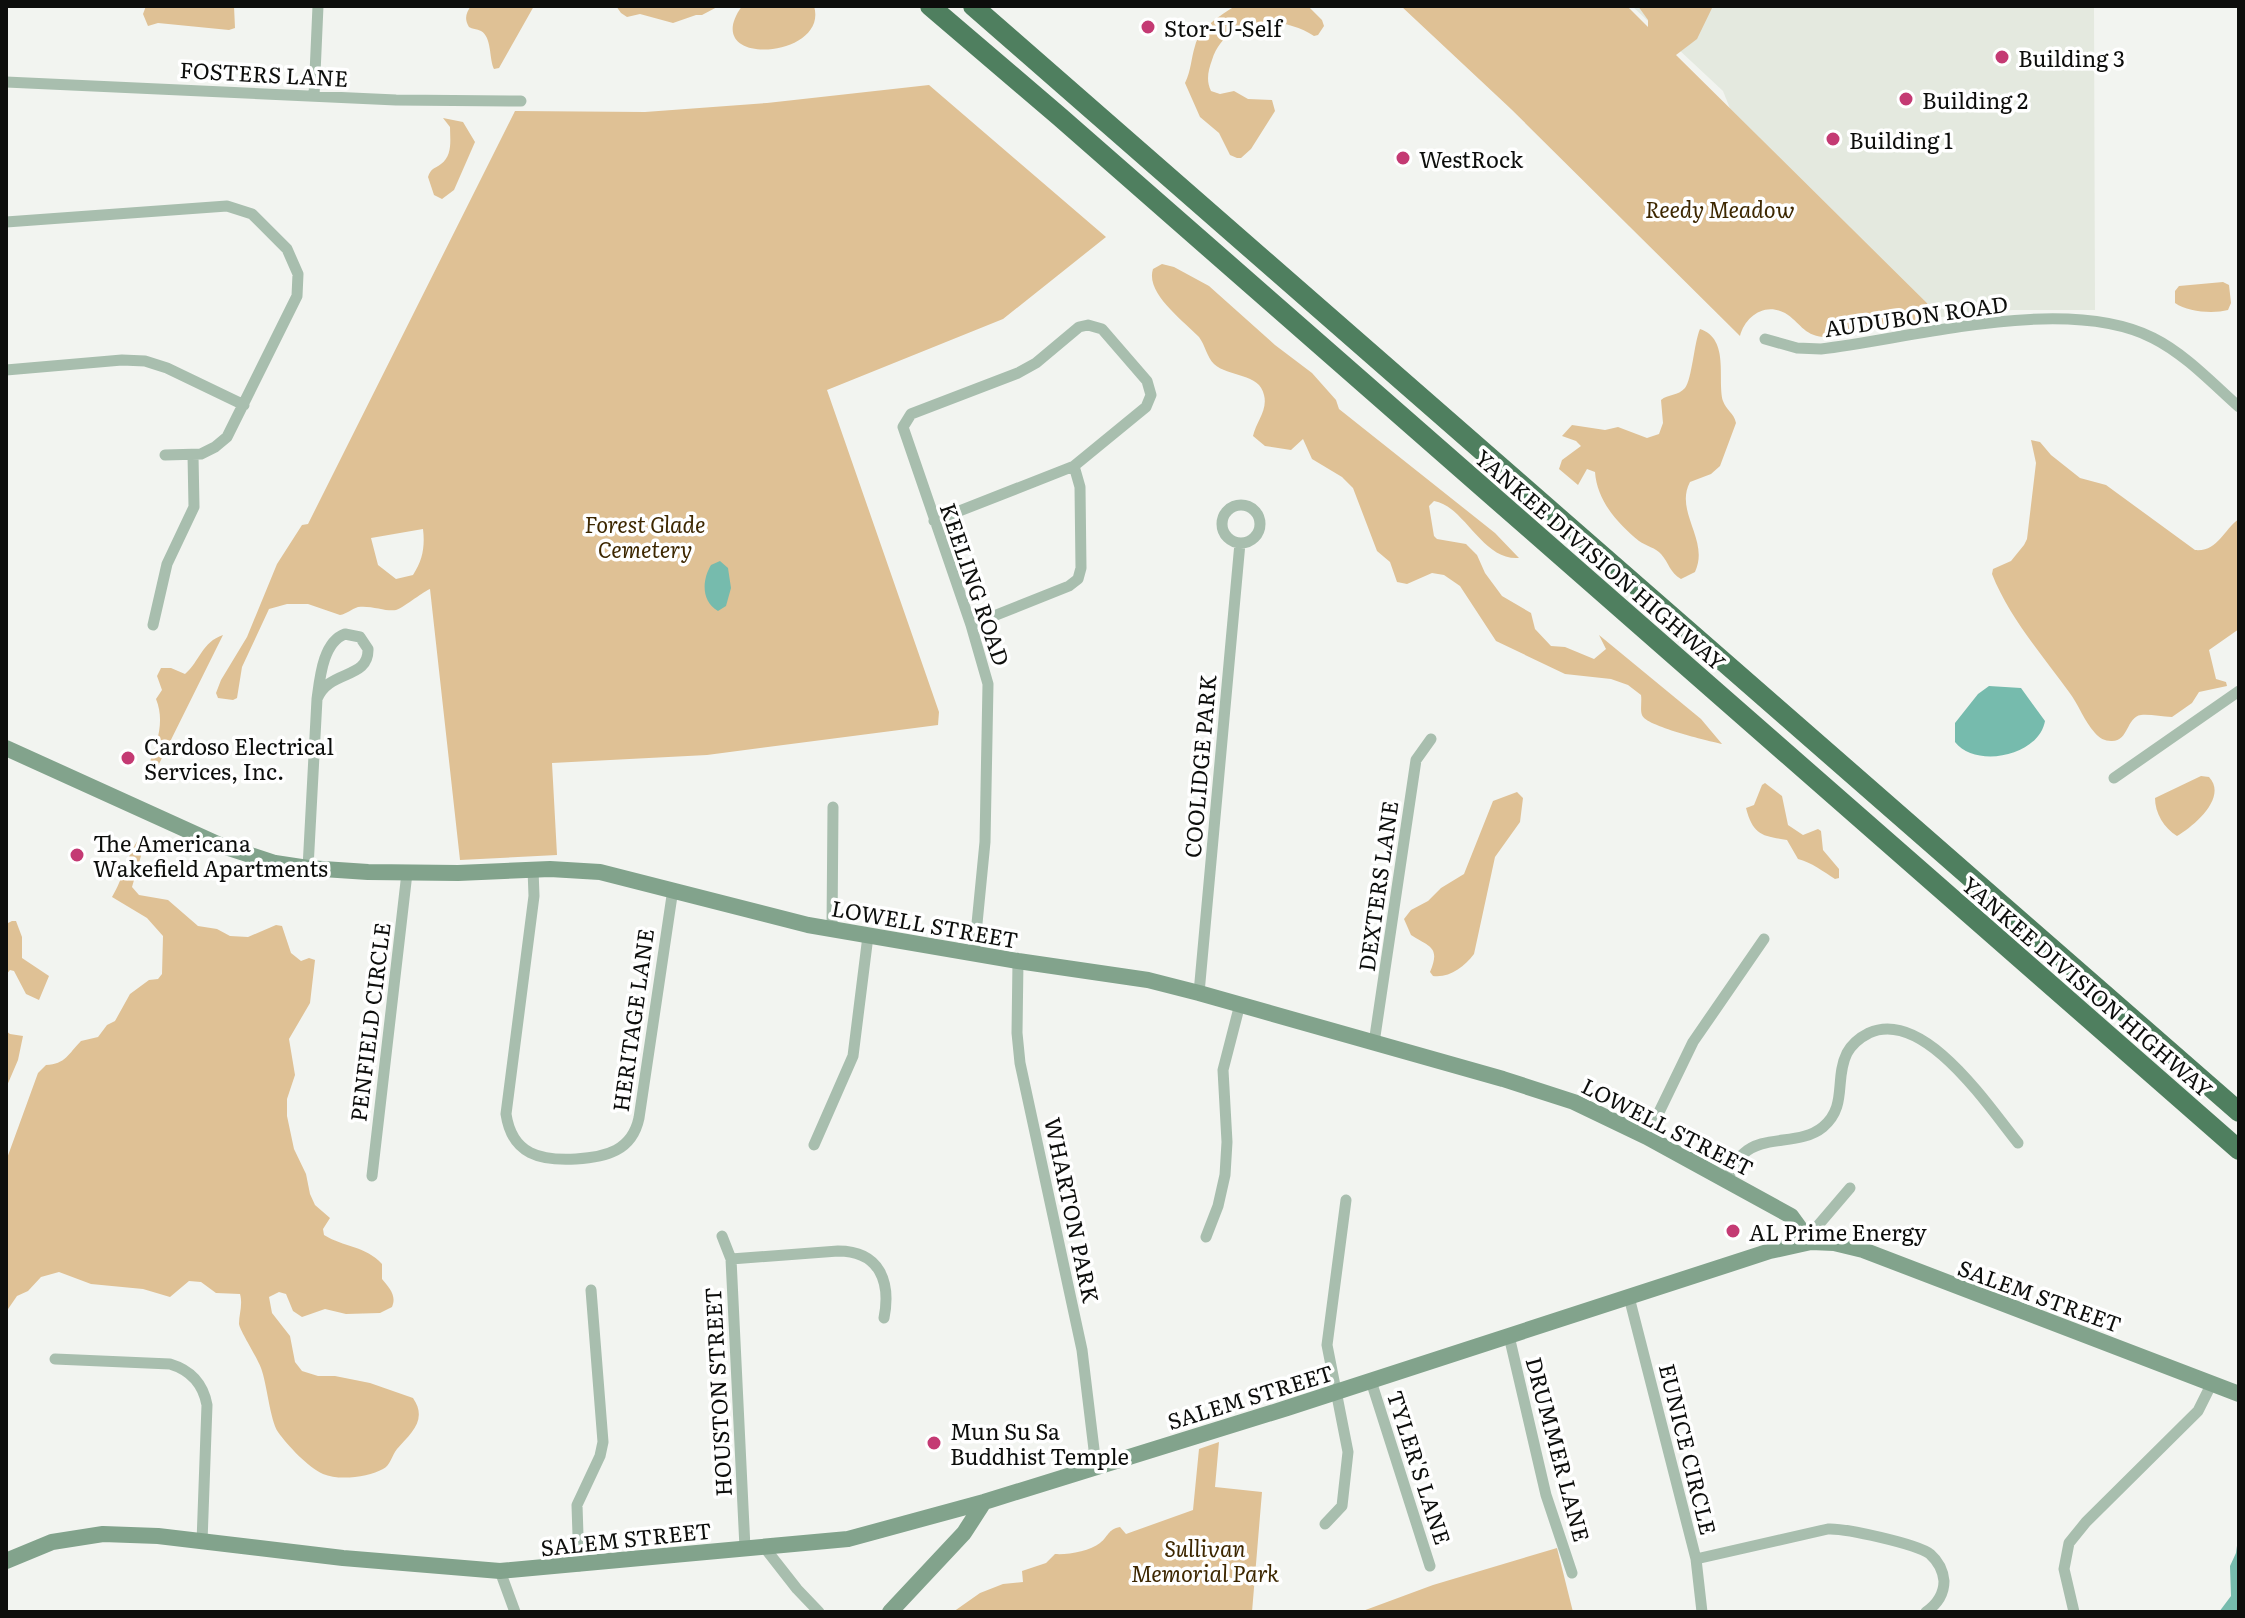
<svg xmlns="http://www.w3.org/2000/svg" width="2245" height="1618" viewBox="0 0 2245 1618" font-family="Literata,serif">
  <style>
    .built { fill: #e4e9df }
    .green { fill: #dfc195; fill-rule: evenodd }
    .water { fill: #76bbad }
    .lines { fill: none; stroke-linecap: round; stroke-linejoin: round }
    .street { stroke: #a8beae; stroke-width: 11 }
    .secondary { stroke: #82a38c; stroke-width: 16 }
    .highway { stroke: #4f7f5f; stroke-width: 20 }
    .poi-dot { fill: #c43a73; stroke: #fff; stroke-width: 3 }
    .labels { text-anchor: middle; dominant-baseline: central; stroke-width: 7; stroke-linejoin: round; paint-order: stroke }
    .poi-label { font-size: 22px; fill: #0d0e0c; stroke: #fff; text-anchor: start }
    .street-label { font-size: 22px; fill: #0d0e0c; stroke: #fff }
    .park-label { font-size: 22px; font-style: italic; fill: #3d2700; stroke: #fff }
  </style>
  <rect width="100%" height="100%" fill="#f2f4f0"/>
  <path class="built" d="M1632,6H2094L2095,310H2012L1941,317L1877,298L1737,126L1723,91Z"/>
  <path class="green" d="M146,6H234L235,28L229,30L158,23L148,26L143,14Z
    M471,6H534L499,68L494,69C489,59 492,37 481,31C477,29 472,29 469,27C464,19 466,13 471,6Z
    M616,6H719L702,15H696L673,23L640,14L627,17L621,13Z
    M742,6H814C830,59 697,69 742,6Z
    M1235,6H1308L1322,20L1324,26L1318,35L1314,36C1280,14 1226,16 1212,60C1208,71 1206,81 1211,91L1220,94L1234,91L1248,99L1272,100L1275,111L1251,149L1241,158H1237L1230,155L1219,133L1200,117L1185,83C1191,71 1191,59 1195,46C1200,27 1220,16 1235,6Z
    M1401,6H1627L1648,27V20L1638,6H1713L1697,39L1676,55L1941,317L1823,337C1803,335 1800,322 1785,313C1764,302 1745,317 1740,336L1511,109Z
    M929,85L1106,237L1003,319L827,390L939,712L938,725L707,755L552,763L557,855L460,860L430,589C421,593 403,608 396,610C387,612 371,605 358,607C351,609 347,614 340,615L308,604H287L269,609L242,667L237,698L233,700L218,698L216,693L221,680L247,637L277,564L302,525L308,524L515,111L645,112L767,103ZM423,529C425,546 423,560 413,575L396,579L378,565L371,538Z
    M443,118L463,122L475,142L454,190L442,199L434,195L428,177C431,168 434,169 441,164C453,155 450,139 450,127Z
    M1162,264L1174,267L1209,286L1275,345L1312,373L1336,400L1339,409L1495,533L1519,558C1482,561 1465,506 1434,501L1429,506L1434,536L1437,539L1466,544L1477,555L1485,573L1502,596L1531,613L1535,629L1551,646L1565,647L1594,659L1606,649L1599,635L1701,719L1722,744C1709,741 1645,726 1642,715C1640,710 1642,701 1641,695L1628,685L1611,679L1565,674L1496,641L1460,586L1444,575L1432,573L1407,584L1397,582L1390,562L1377,551L1353,488L1342,477L1312,459L1303,439L1291,450L1265,446L1253,436C1256,422 1268,410 1264,395C1260,373 1228,377 1214,364C1207,357 1205,345 1199,337C1184,321 1145,293 1153,269Z
    M2223,282L2229,285L2231,303L2228,310C2213,314 2188,312 2175,303V291L2179,286Z
    M1700,329C1730,339 1717,379 1723,401C1726,410 1734,413 1736,423L1720,466L1711,474L1690,482C1674,512 1710,540 1695,572L1681,579C1670,573 1669,563 1661,554C1656,548 1646,546 1639,541C1618,524 1597,501 1595,472L1587,469L1578,485L1559,469L1562,460L1581,446L1576,441L1562,436L1572,425L1605,430L1618,427L1647,438L1659,434L1663,423L1661,400C1668,394 1678,396 1685,388C1692,379 1694,343 1700,329Z
    M2031,440L2040,442L2051,455L2080,478L2106,485L2195,550C2218,552 2223,530 2239,519V629L2209,650L2216,679L2226,682L2227,686L2199,692L2192,703L2172,717C2162,717 2150,714 2141,715C2126,717 2129,742 2111,741C2105,741 2099,738 2095,733C2084,721 2079,705 2069,692C2042,655 2009,617 1992,574L1993,569L2011,561L2024,545L2027,539L2036,463Z
    M223,635L155,772L152,776L144,778C153,752 167,726 156,699L162,690L157,676L161,668H171L185,674C200,661 202,642 223,635Z
    M2201,776L2209,777C2228,797 2194,826 2177,836C2164,828 2155,813 2155,798Z
    M1765,783L1782,796L1788,825L1803,835L1818,829L1821,831L1823,850L1839,869V878L1835,879C1824,872 1811,862 1798,859L1787,840C1762,836 1753,835 1746,808L1754,805L1762,785Z
    M1517,792L1523,798L1520,822L1495,857L1474,954C1464,967 1450,978 1433,976L1430,972C1441,946 1429,947 1411,935L1404,919L1411,910L1428,901L1441,888L1464,874L1493,801Z
    M142,835L143,849L132,887L139,895L168,900L198,926L217,929L230,936L248,937L276,925L282,926L291,953L301,961L309,958L315,960L310,1003L289,1039L295,1075L287,1099V1116L294,1149L306,1174L310,1194L315,1205L330,1218L323,1229L324,1235C343,1247 366,1246 382,1264V1279C389,1288 397,1295 392,1307L380,1313L346,1314L325,1309L302,1317L293,1311L286,1294L279,1292L269,1297L272,1313L290,1336L295,1362L302,1371L318,1376H335L370,1383L413,1398C428,1420 411,1433 397,1449C392,1455 390,1466 383,1469C369,1477 339,1481 323,1474C308,1467 288,1446 278,1432C270,1420 267,1384 261,1368C257,1357 240,1331 239,1324C239,1314 243,1305 240,1294L216,1293L201,1282L189,1281L170,1297L143,1289L91,1284L59,1272L41,1277L28,1291L17,1296L6,1312V1161L38,1073L46,1065C66,1064 68,1054 81,1041L98,1037L107,1025L115,1021L130,994L149,980L158,979L162,974L163,936L147,918L112,897C124,878 127,852 142,835Z
    M12,921H16L22,937V958L49,976L39,1000L26,994L14,971L10,970L6,975V924Z
    M6,1031L10,1034L23,1036L18,1060L6,1088Z
    M1219,1442L1215,1487L1262,1492L1252,1612H953L980,1593L1003,1584L1023,1582L1022,1571L1046,1563L1055,1554C1068,1555 1090,1551 1100,1543C1108,1537 1108,1529 1120,1527L1126,1534L1193,1510L1199,1449Z
    M1557,1548L1573,1612H1360L1433,1585Z"/>
  <path class="water" d="M720,561L728,568L731,588L726,606L718,611C701,601 702,580 711,565Z
    M1989,686L2021,688L2045,721C2039,756 1976,769 1955,742V723L1978,694Z
    M2239,1531V1612H2219L2231,1596L2230,1566L2236,1553Z"/>
  <g class="lines">
    <path class="street" d="M6,82L396,100L521,101
      M314,96L318,6
      M6,222L227,206L252,214L287,249L298,274L297,296L227,437L215,447L201,454L165,455
      M1765,339L1797,348L1821,349C1914,338 2066,294 2153,338C2185,354 2212,383 2239,407
      M6,370L122,360L145,361L167,368L244,405
      M1222 524a19 19 0 1 1 38 0a19 19 0 1 1-38 0Z
      M934,521L1074,466L1146,407L1151,395L1147,381L1102,329L1088,325L1079,327L1036,363L1018,373L911,414L903,427L971,625L988,684L985,842L974,954
      M153,625L167,564L194,507L193,455
      M971,625L1069,586L1078,579L1081,568L1080,487L1074,466
      M2114,778L2239,691
      M308,868L317,699C329,669 369,680 368,649L360,637L345,634C323,642 320,677 317,699
      M533,869L534,896L506,1114C512,1155 541,1161 576,1159C606,1157 632,1151 639,1118L673,889
      M832,929L833,807
      M1018,961L1017,1033L1020,1063L1082,1350L1096,1466
      M1199,993L1240,543
      M1374,1043L1416,760L1431,739
      M1647,1137L1693,1042L1764,939
      M814,1145L853,1056L868,936
      M372,1176L407,873
      M1727,1180C1731,1171 1736,1161 1743,1154C1764,1134 1800,1146 1823,1127C1848,1106 1834,1079 1847,1053C1852,1044 1859,1038 1869,1033C1924,1008 1988,1106 2018,1143
      M722,1236L731,1259L745,1548
      M1206,1237L1218,1206L1225,1175L1227,1142L1223,1070L1240,1004
      M1803,1243L1850,1188
      M731,1259L838,1251C880,1251 891,1282 884,1318
      M1629,1297L1696,1559L1702,1612
      M1509,1336L1546,1495L1572,1573
      M55,1359L170,1364C190,1370 203,1383 207,1405L202,1542
      M1371,1381L1430,1566
      M1325,1524L1342,1506L1348,1452L1327,1345L1346,1200
      M764,1547L797,1589L819,1612
      M1696,1559L1828,1529C1845,1528 1917,1544 1930,1554C1938,1561 1943,1571 1944,1581C1944,1595 1936,1605 1926,1612
      M579,1566L577,1505L600,1456L603,1442L591,1290
      M500,1571L515,1612
      M2074,1612L2064,1569L2069,1543L2086,1522L2198,1411L2212,1383"/>
    <path class="secondary" d="M6,748L222,846L275,863L308,868L368,872L458,873L550,869L600,872L808,925L1018,961L1148,980L1199,993L1503,1079L1574,1102L1647,1137L1791,1216L1799,1227L1803,1243
      M6,1561L52,1542L103,1534L158,1536L343,1558L500,1571L848,1539L984,1502L1287,1408L1770,1251L1811,1242L1834,1243L1863,1250L2239,1394
      M890,1612L964,1533L984,1502"/>
    <path class="highway" d="M930,6L1060,117L2239,1150
      M973,6L2239,1112"/>
  </g>
  <g class="poi-dot">
    <circle cx="1148" cy="27" r="8"/>
    <circle cx="2002" cy="57" r="8"/>
    <circle cx="1906" cy="99" r="8"/>
    <circle cx="1833" cy="139" r="8"/>
    <circle cx="1403" cy="158" r="8"/>
    <circle cx="128" cy="758" r="8"/>
    <circle cx="77" cy="855" r="8"/>
    <circle cx="1733" cy="1231" r="8"/>
    <circle cx="934" cy="1443" r="8"/>
  </g>
  <g class="labels">
    <g class="poi-label">
      <text x="1164" y="27">Stor-U-Self</text>
      <text x="2018" y="57">Building 3</text>
      <text x="1922" y="99">Building 2</text>
      <text x="1849" y="139">Building 1</text>
      <text x="1419" y="158">WestRock</text>
      <text x="144" y="745">Cardoso Electrical<tspan x="144" dy="25">Services, Inc.</tspan></text>
      <text x="93" y="842">The Americana<tspan x="93" dy="25">Wakefield Apartments</tspan></text>
      <text x="1749" y="1231">AL Prime Energy</text>
      <text x="950" y="1430">Mun Su Sa<tspan x="950" dy="25">Buddhist Temple</tspan></text>
    </g>
    <g class="street-label">
      <text transform="translate(264 73) rotate(3)">FOSTERS LANE</text>
      <text transform="translate(1916 315) rotate(-8)">AUDUBON ROAD</text>
      <text transform="translate(1601 559) rotate(41)">YANKEE DIVISION HIGHWAY</text>
      <text transform="translate(976 584) rotate(71)">KEELING ROAD</text>
      <text transform="translate(1199 766) rotate(-85)">COOLIDGE PARK</text>
      <text transform="translate(1377 886) rotate(-82)">DEXTERS LANE</text>
      <text transform="translate(925 923) rotate(10)">LOWELL STREET</text>
      <text transform="translate(2088 986) rotate(41)">YANKEE DIVISION HIGHWAY</text>
      <text transform="translate(632 1020) rotate(-82)">HERITAGE LANE</text>
      <text transform="translate(369 1022) rotate(-83)">PENFIELD CIRCLE</text>
      <text transform="translate(1668 1126) rotate(27)">LOWELL STREET</text>
      <text transform="translate(1073 1210) rotate(78)">WHARTON PARK</text>
      <text transform="translate(2040 1295) rotate(20)">SALEM STREET</text>
      <text transform="translate(717 1392) rotate(-93)">HOUSTON STREET</text>
      <text transform="translate(1250 1396) rotate(-17)">SALEM STREET</text>
      <text transform="translate(1559 1449) rotate(75)">DRUMMER LANE</text>
      <text transform="translate(1689 1449) rotate(76)">EUNICE CIRCLE</text>
      <text transform="translate(1420 1467) rotate(72)">TYLER'S LANE</text>
      <text transform="translate(626 1538) rotate(-6)">SALEM STREET</text>
    </g>
    <g class="park-label">
      <text x="1720" y="208">Reedy Meadow</text>
      <text x="645" y="523">Forest Glade<tspan x="645" dy="25">Cemetery</tspan></text>
      <text x="1205" y="1547">Sullivan<tspan x="1205" dy="25">Memorial Park</tspan></text>
    </g>
  </g>
  <rect width="2245" height="1618" fill="none" stroke="#0d0e0c" stroke-width="16"/>
</svg>
